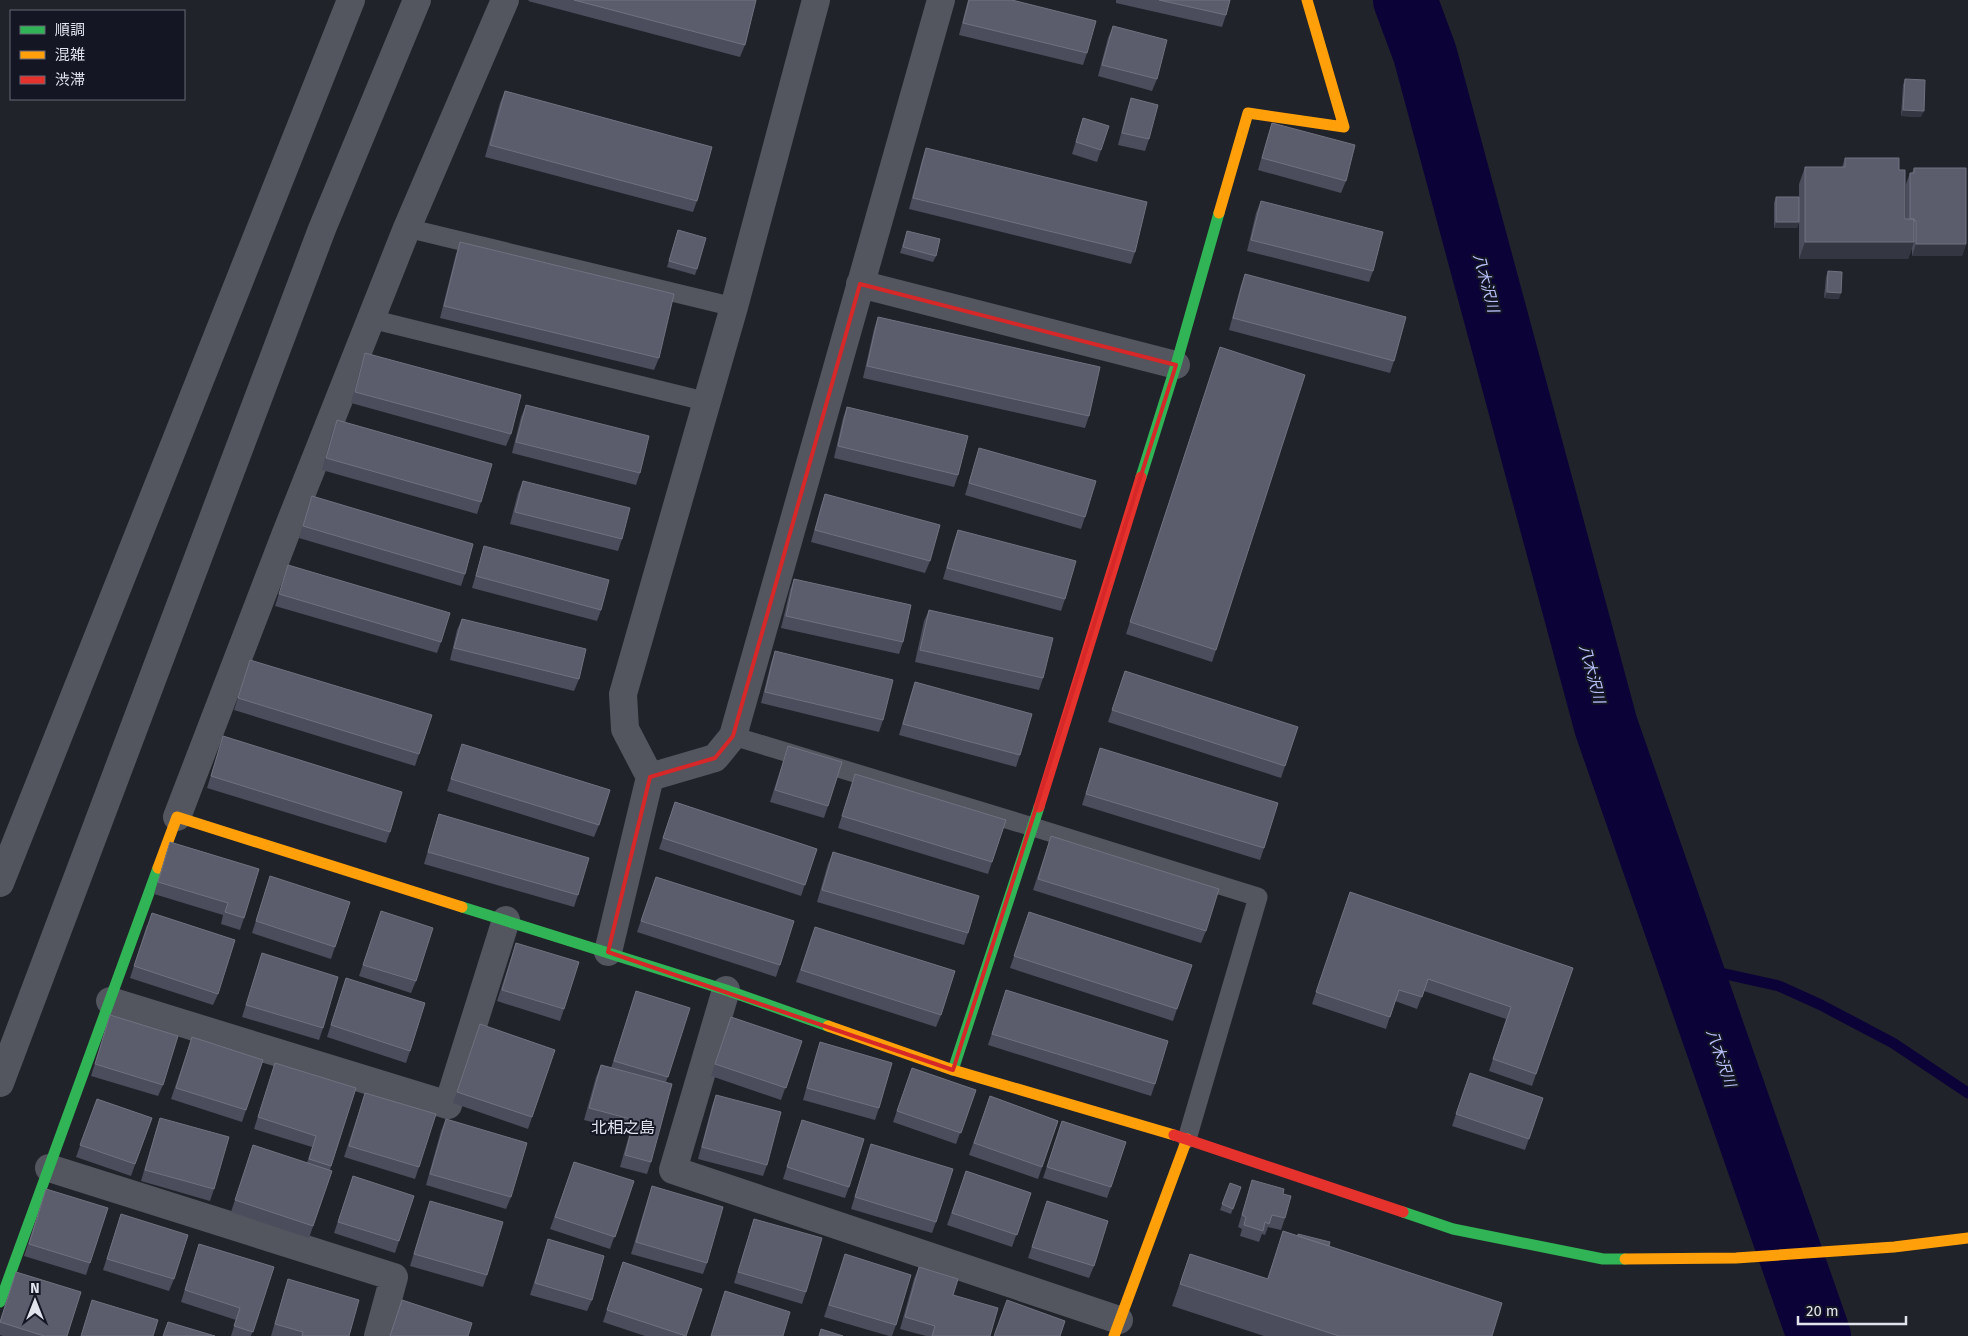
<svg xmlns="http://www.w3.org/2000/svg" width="1968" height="1336" viewBox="0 0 1968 1336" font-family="'Fira Sans','Noto Sans JP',sans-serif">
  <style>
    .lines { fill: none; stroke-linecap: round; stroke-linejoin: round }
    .stream { stroke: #0b0338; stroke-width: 11 }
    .river { stroke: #0b0338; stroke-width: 64 }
    .lane { stroke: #53555f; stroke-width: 19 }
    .street { stroke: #53555f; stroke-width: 28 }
    .fast { stroke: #30b455; stroke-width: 11 }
    .slow { stroke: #ff9f0a; stroke-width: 11 }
    .jam { stroke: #e5322d; stroke-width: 11 }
    .wall { fill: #4b4d5d }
    .shaded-wall { fill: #343642 }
    .building { fill: #5b5d6c; stroke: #707280 }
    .marked { fill: none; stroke: #d62828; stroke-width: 4; stroke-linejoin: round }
    .labels { text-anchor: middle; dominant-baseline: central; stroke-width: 4; stroke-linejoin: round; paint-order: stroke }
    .water-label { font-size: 15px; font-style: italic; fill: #b9c2fc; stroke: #141624 }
    .quarter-label { font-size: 16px; fill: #e1e3ed; stroke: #141624 }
  </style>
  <rect width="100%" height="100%" fill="#21232a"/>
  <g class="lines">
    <path class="stream" d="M1689,966L1779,986L1821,1005L1893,1043L1968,1093"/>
    <path class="river" d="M1405,0L1425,54L1606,726L1819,1336"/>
    <path class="lane" d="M407,228L734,307
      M371,319L708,402
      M733,736L1033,827L1258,897L1187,1139"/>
    <path class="street" d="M860,284L1176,365
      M650,777L715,758L733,736L941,0
      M177,817L286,533L407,228L505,0
      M0,883L351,0
      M608,952L650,777L625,729L623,694L734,307L816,0
      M726,990L673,1170L1119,1320
      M110,1001L448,1105L506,920
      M0,1083L322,229L417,0
      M49,1168L394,1277L378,1336"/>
    <path class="fast" d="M1141,477L1176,365L1219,213
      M462,907L726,990L828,1026
      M953,1070L1039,807
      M1403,1212L1453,1229L1603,1259H1625
      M0,1302L158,868"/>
    <path class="slow" d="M1219,213L1248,113L1344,127L1307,0
      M158,868L177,817L462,907
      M828,1026L953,1070L1174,1135
      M1625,1259L1736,1258L1894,1247L1968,1238
      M1114,1336L1187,1139"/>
    <path class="jam" d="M1039,807L1141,477
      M1174,1135L1403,1212"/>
  </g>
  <path class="wall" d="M529,0H756L745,45L740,57L528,1Z
    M968,0H1012L1087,53L1083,65L959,35Z
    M1116,0H1230L1226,15L1222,27L1116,3Z
    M1113,26L1157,79L1152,91L1098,76L1108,38Z
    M1905,79L1921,117L1901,116L1903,85Z
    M505,91L697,201L693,212L485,157L500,103Z
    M1131,98L1149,139L1145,151L1118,145L1127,110Z
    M1083,118L1101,150L1097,162L1072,154Z
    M1272,123L1346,181L1341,193L1258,170L1268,135Z
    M926,148L1135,252L1131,264L909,209L922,160Z
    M1845,158L1899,170L1905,219H1906V184L1910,173H1912L1914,168L1966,244L1962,256H1912V248L1908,259H1799V210V222L1797,228H1774V203L1776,197H1799V184L1805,167H1842Z
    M1261,201L1373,271L1369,282L1247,251L1256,213Z
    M678,230L697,269L695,275L667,267Z
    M907,231L936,256L933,262L900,253Z
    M460,242L659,358L654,370L440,318L456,254Z
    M1828,271L1839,299L1824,298L1826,277Z
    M1245,274L1394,361L1390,373L1229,330L1241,285Z
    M878,317L1089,416L1085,428L863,378L874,329Z
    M1220,347L1216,650L1212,662L1126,634Z
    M365,353L511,434L506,446L351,403L361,365Z
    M526,405L640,473L636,485L512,453L521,417Z
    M847,407L958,475L954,487L834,458L843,418Z
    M337,420L481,502L477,514L322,470L332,432Z
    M979,448L1085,517L1081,529L965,495Z
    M523,481L622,539L618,551L510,524L518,493Z
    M825,494L930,561L925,573L811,542L821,506Z
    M312,496L465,574L461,586L299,538Z
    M958,530L1065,599L1061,611L943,579L954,541Z
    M484,546L601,610L597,621L472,588Z
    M288,565L441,642L437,653L275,606Z
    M794,579L903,642L899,654L781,628L790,590Z
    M929,610L1043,678L1039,690L915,662L924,621Z
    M462,619L579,679L574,691L450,660L457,630Z
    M775,651L883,720L879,732L761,703L771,663Z
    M250,660L419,754L415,766L234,710Z
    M1125,671L1285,766L1281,778L1108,722Z
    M915,682L1020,755L1016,767L899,735L911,694Z
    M223,736L390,832L386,843L207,788Z
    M462,744L599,825L594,837L447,791Z
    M788,746L828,806L824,818L770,802Z
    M1100,748L1264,848L1260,860L1082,805Z
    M855,774L992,862L988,874L838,828Z
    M675,802L817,849L801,896L659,849Z
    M439,814L578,895L574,907L424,864Z
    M1051,836L1206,931L1201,943L1033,890Z
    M170,842L244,918L240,930L221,924L223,915L154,894L166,854Z
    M833,852L968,933L964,945L817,902L828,864Z
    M270,876L335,947L331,959L252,933Z
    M656,877L780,965L776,977L637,932Z
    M1350,892L1573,968L1532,1086L1489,1071L1506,1019L1424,991L1417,1009L1395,1001L1386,1029L1312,1004Z
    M381,911L416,981L411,993L359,976Z
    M1029,912L1177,1009L1173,1021L1010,968Z
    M147,925L218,994L213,1005L130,978Z
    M811,938L941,1015L936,1027L796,982Z
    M516,943L564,1009L560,1021L497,1001Z
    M262,953L323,1028L319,1040L242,1017Z
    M346,978L410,1051L406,1063L327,1037Z
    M1006,990L1155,1084L1151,1096L988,1045Z
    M636,991L690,1008L666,1082L651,1162L647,1174L620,1167L630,1132L584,1120L596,1077L601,1065L611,1068Z
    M110,1015L163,1085L158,1096L91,1076Z
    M731,1017L802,1041L781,1100L711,1076Z
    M480,1024L555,1050L528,1129L453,1103Z
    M192,1037L246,1110L242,1122L171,1099Z
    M820,1042L879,1108L875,1120L803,1100L816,1054Z
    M275,1063L356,1088L330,1170L332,1171L309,1238L231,1212L253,1145L307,1163L312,1147L254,1129Z
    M912,1068L976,1090L956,1144L893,1122Z
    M1466,1084L1543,1098L1525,1150L1452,1126Z
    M365,1093L419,1167L415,1179L344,1157Z
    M716,1095L767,1165L763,1176L698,1159L712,1106Z
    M990,1096L1058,1121L1038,1179L969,1155Z
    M97,1099L152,1118L131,1176L76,1157Z
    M160,1118L214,1189L210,1201L141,1181L156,1130Z
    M446,1119L511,1197L506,1209L426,1185L441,1131Z
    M802,1120L849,1187L845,1198L783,1179Z
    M1062,1121L1111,1187L1107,1198L1043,1178Z
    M871,1144L936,1222L932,1233L851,1209Z
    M574,1162L634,1181L610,1249L550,1229Z
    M966,1171L1031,1193L1012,1247L947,1225Z
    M353,1176L399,1241L395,1253L334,1233Z
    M1252,1180L1283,1194L1285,1218L1281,1230L1268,1227L1265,1235L1262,1234L1259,1242L1240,1236L1242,1229L1238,1227Z
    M1230,1183L1241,1187L1231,1214L1220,1210Z
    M652,1186L707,1263L703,1274L631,1254L648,1198Z
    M46,1189L90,1263L86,1275L24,1256Z
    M430,1201L487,1275L483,1287L410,1266L426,1213Z
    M1047,1201L1094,1266L1089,1278L1028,1258Z
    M121,1214L174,1279L169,1291L103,1270Z
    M754,1219L806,1292L802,1304L734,1283Z
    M1283,1231L1329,1246L1492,1336H1264L1172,1306L1190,1254L1267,1279Z
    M548,1239L592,1300L587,1311L530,1295Z
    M199,1244L274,1267L251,1336H231L236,1320L181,1302Z
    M845,1254L896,1325L892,1336H889L824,1317Z
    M623,1262L686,1336H645L603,1322Z
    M919,1267L953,1295L990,1336H926L900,1329L914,1279Z
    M16,1272L67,1336H3L0,1335V1321Z
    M288,1279L349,1336H271L284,1291Z"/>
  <path class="shaded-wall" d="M1903,110L1924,111L1921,117L1901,116Z
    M1776,222H1799L1797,228H1774Z
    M1805,242H1914L1908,259H1799Z
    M1916,244H1966L1962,256H1912Z
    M1827,292L1841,293L1839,299L1824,298Z"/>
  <path class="building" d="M574,0H756L745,45Z
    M969,0H1012L1096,21L1087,53L963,23Z
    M1159,0H1230L1226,15Z
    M1113,26L1167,40L1157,79L1102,65Z
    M1905,79L1925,80L1924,111L1903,110Z
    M505,91L712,147L697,201L490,145Z
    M1131,98L1158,105L1149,139L1122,133Z
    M1083,118L1109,126L1101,150L1076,142Z
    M1272,123L1355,145L1346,181L1262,158Z
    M926,148L1147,202L1135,252L913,198Z
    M1845,158H1899V170H1905V219H1914V242H1805V167H1845Z
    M1914,168H1966V244H1916V221H1914V219H1910V173H1914Z
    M1776,197H1799V222H1776Z
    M1261,201L1383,232L1373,271L1251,240Z
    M678,230L706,238L697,269L669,261Z
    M907,231L940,239L936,256L903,247Z
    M460,242L674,294L659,358L444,306Z
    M1828,271L1842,272L1841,293L1827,292Z
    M1245,274L1406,317L1394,361L1233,318Z
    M878,317L1100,367L1089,416L867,366Z
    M1220,347L1305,375L1216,650L1130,622Z
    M365,353L521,395L511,434L355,392Z
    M526,405L649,436L640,473L516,442Z
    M847,407L968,436L958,475L838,446Z
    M337,420L492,464L481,502L326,458Z
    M979,448L1096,481L1085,517L969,483Z
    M523,481L630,508L622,539L515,512Z
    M825,494L940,525L930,561L815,530Z
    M312,496L473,544L465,574L303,526Z
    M958,530L1076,561L1065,599L947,568Z
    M484,546L609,580L601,610L476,576Z
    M288,565L450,613L441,642L279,594Z
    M794,579L911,605L903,642L786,616Z
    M929,610L1053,638L1043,678L920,650Z
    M462,619L586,649L579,679L454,648Z
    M775,651L893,680L883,720L765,692Z
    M250,660L432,715L419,754L238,698Z
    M1125,671L1298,727L1285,766L1112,710Z
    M915,682L1032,714L1020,755L903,724Z
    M223,736L402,792L390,832L211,776Z
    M462,744L610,790L599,825L451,779Z
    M788,746L842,762L828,806L775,790Z
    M1100,748L1278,803L1264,848L1086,794Z
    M855,774L1006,820L992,862L842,816Z
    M675,802L817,849L805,885L663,838Z
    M439,814L589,858L578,895L428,852Z
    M1051,836L1219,889L1206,931L1038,879Z
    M170,842L259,869L244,918L225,912L228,903L158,882Z
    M833,852L979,896L968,933L822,890Z
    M270,876L350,902L335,947L256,921Z
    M656,877L794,921L780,965L641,921Z
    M1350,892L1573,968L1536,1074L1493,1059L1511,1007L1428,979L1422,997L1399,990L1390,1017L1316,992Z
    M381,911L433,928L416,981L363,965Z
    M1029,912L1192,965L1177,1009L1014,956Z
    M152,913L235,940L218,994L134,966Z
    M815,927L955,971L941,1015L801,970Z
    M516,943L579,962L564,1009L502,990Z
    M262,953L338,977L323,1028L246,1005Z
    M346,978L425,1003L410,1051L331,1025Z
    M1006,990L1168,1041L1155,1084L992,1034Z
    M636,991L690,1008L668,1077L614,1061Z
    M110,1015L178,1036L163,1085L95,1064Z
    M731,1017L802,1041L786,1088L715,1064Z
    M480,1024L555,1050L532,1117L457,1092Z
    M192,1037L263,1060L246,1110L176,1088Z
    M820,1042L892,1063L879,1108L807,1088Z
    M275,1063L356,1088L331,1166L309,1159L316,1136L258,1117Z
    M601,1065L672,1084L651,1162L625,1155L634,1120L589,1108Z
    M912,1068L976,1090L961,1133L897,1111Z
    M1470,1073L1543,1098L1529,1139L1456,1114Z
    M365,1093L436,1114L419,1167L349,1146Z
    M716,1095L781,1112L767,1165L702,1147Z
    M990,1096L1058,1121L1042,1167L974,1143Z
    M97,1099L152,1118L135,1164L80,1145Z
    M160,1118L229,1137L214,1189L145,1170Z
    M446,1119L527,1143L511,1197L430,1174Z
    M802,1120L864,1139L849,1187L787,1167Z
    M1062,1121L1126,1142L1111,1187L1047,1167Z
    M871,1144L953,1169L936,1222L855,1197Z
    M253,1145L332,1171L313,1226L235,1200Z
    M574,1162L634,1181L615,1237L555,1217Z
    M966,1171L1031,1193L1017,1235L952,1213Z
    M353,1176L414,1196L399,1241L338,1222Z
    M1252,1180L1284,1189L1283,1194L1291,1196L1285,1218L1272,1215L1269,1224L1265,1222L1263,1231L1244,1225L1246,1217L1242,1215Z
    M1230,1183L1241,1187L1233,1209L1222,1204Z
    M652,1186L723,1207L707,1263L636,1242Z
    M46,1189L108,1208L90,1263L29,1244Z
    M430,1201L503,1222L487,1275L414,1254Z
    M1047,1201L1108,1221L1094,1266L1032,1247Z
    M121,1214L188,1235L174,1279L107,1259Z
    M754,1219L822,1238L806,1292L738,1272Z
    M1283,1231L1502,1303L1492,1336H1339L1180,1284L1190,1254L1268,1279Z
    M1298,1234L1330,1242L1329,1246L1298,1236Z
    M548,1239L604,1256L592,1300L535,1283Z
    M199,1244L274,1267L253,1332L234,1326L240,1308L185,1290Z
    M845,1254L911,1275L896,1325L829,1305Z
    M623,1262L702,1289L686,1336L607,1310Z
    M919,1267L958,1279L953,1295L998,1308L990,1336H932L935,1326L905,1317Z
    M16,1272L81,1292L67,1336H44L0,1322Z
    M288,1279L359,1300L349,1336H302L303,1332L275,1324Z
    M725,1291L790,1312L783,1336H711Z
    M92,1300L158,1320L153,1336H81Z
    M402,1300L472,1323L468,1336H390Z
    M1007,1300L1065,1321L1060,1336H994Z
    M168,1322L215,1336H163Z
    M821,1329L843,1336H819Z"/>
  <path class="marked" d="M860,284L1176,365L953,1070L608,952L650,777L715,758L733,736Z"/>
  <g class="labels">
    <g class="water-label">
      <text transform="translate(1486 283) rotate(75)">八木沢川</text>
      <text transform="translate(1592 674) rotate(75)">八木沢川</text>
      <text transform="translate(1721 1058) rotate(71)">八木沢川</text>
    </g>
    <g class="quarter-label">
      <text x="623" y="1127">北相之島</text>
    </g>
  </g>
  <rect x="10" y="10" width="175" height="90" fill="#141624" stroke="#666874"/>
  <rect x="20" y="26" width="25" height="8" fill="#30b455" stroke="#666874"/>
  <text x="55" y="35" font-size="15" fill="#e1e3ed">順調</text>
  <rect x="20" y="51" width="25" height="8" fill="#ff9f0a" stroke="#666874"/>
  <text x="55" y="60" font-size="15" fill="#e1e3ed">混雑</text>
  <rect x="20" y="76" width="25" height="8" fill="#e5322d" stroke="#666874"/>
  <text x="55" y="85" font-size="15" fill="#e1e3ed">渋滞</text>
  <g transform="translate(35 1301)" stroke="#141624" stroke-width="4" paint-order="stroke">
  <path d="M0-4L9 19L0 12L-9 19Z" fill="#e1e3ed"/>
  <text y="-8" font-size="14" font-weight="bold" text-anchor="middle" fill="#e1e3ed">N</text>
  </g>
  <path d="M1798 1316v8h108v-8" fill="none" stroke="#e1e3ed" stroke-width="2.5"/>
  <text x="1806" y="1316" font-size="15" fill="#e1e3ed" stroke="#141624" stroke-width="4" paint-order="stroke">20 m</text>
</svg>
